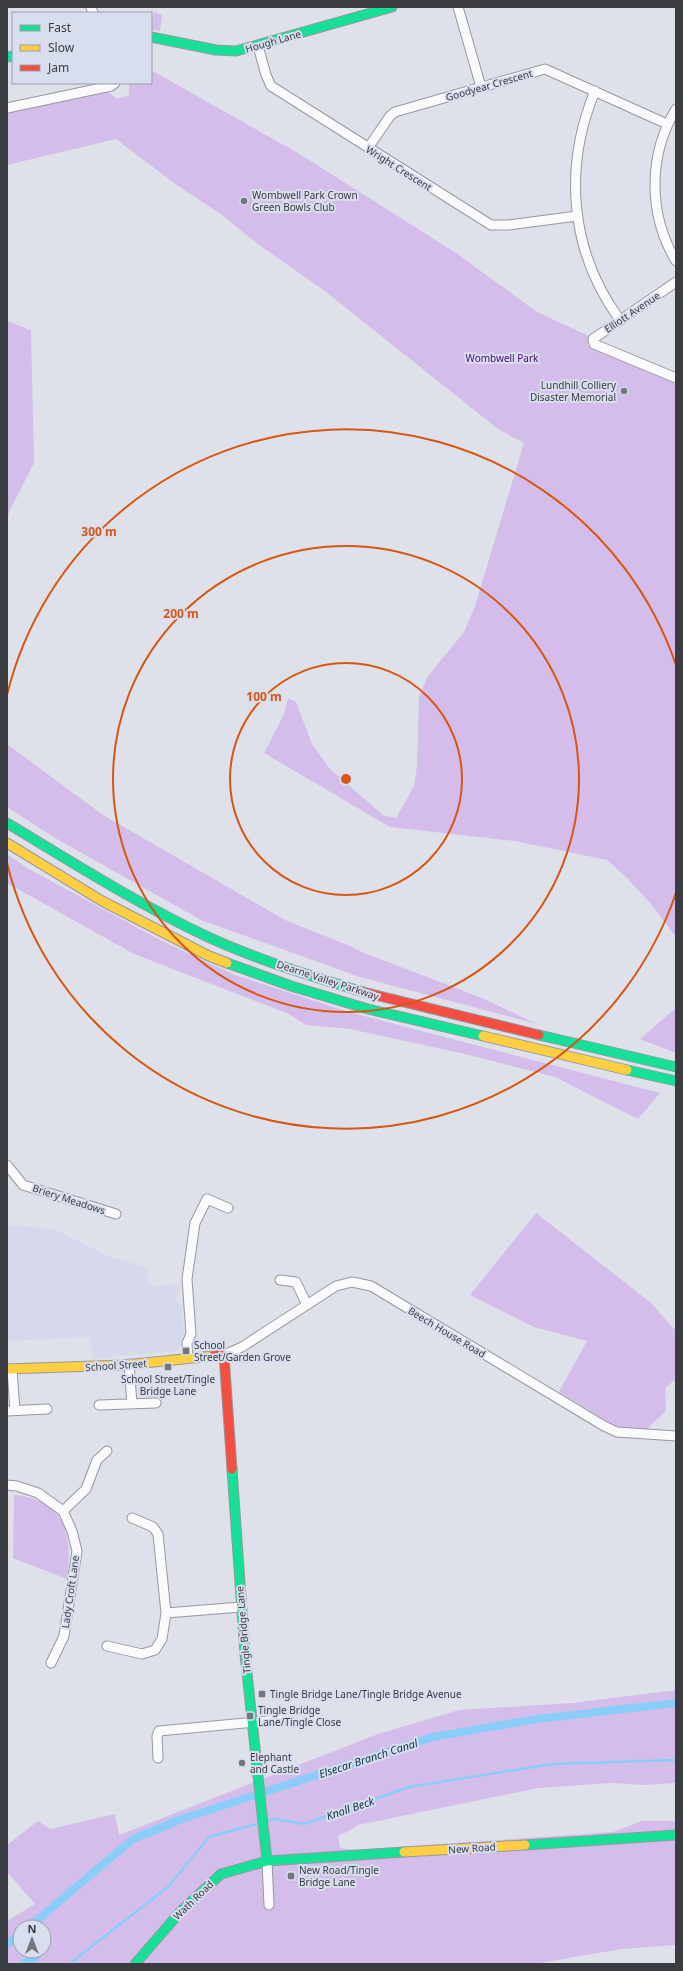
<svg xmlns="http://www.w3.org/2000/svg" width="683" height="1971" viewBox="0 0 683 1971" font-family="'Noto Sans',sans-serif">
  <style>
    .built { fill: #d5d9eb }
    .green { fill: #d4bdeb }
    .water { fill: #89cdf8 }
    .lines { fill: none; stroke-linecap: round; stroke-linejoin: round }
    .stream { stroke: #89cdf8; stroke-width: 2.5 }
    .canal { stroke: #89cdf8; stroke-width: 8 }
    .street-casing { stroke: #96989f; stroke-width: 11 }
    .fast-casing { stroke: #96989f; stroke-width: 11 }
    .slow-casing { stroke: #96989f; stroke-width: 11 }
    .jam-casing { stroke: #96989f; stroke-width: 11 }
    .street { stroke: #fafafc; stroke-width: 9 }
    .fast { stroke: #16e098; stroke-width: 9 }
    .slow { stroke: #ffcf43; stroke-width: 9 }
    .jam { stroke: #f24e42; stroke-width: 9 }
    .ring { fill: none; stroke: #d75611; stroke-width: 2 }
    .poi-dot { fill: #73767d; stroke: #d9deef; stroke-width: 1.5 }
    .labels { text-anchor: middle; dominant-baseline: central; stroke-width: 4; stroke-linejoin: round; paint-order: stroke }
    .street-label { font-size: 10px; fill: #3a3c42; stroke: #d9deef }
    .poi-label { font-size: 10px; fill: #3a3c42; stroke: #d9deef; text-anchor: start }
    .park-label { font-size: 10px; fill: #4a0669; stroke: #d9deef }
    .water-label { font-size: 11px; font-style: italic; fill: #073249; stroke: #d9deef }
    .centre { fill: #d75611; stroke: #d9deef; stroke-width: 2 }
    .ring-label { font-size: 12px; text-anchor: middle; font-weight: bold; fill: #d75611; stroke: #d9deef; stroke-width: 4; stroke-linejoin: round; paint-order: stroke }
  </style>
  <rect width="100%" height="100%" fill="#dee1ea"/>
  <path class="built" d="M7,1225L53,1229L113,1258L147,1267L149,1286L181,1284V1288L176,1292L177,1302L182,1306L184,1333L181,1339L180,1347L176,1351L93,1359L90,1337L7,1341Z"/>
  <path class="green" d="M154,12L162,15L160,31L151,30Z
    M151,70L298,153L456,253L537,312L591,337L587,345L676,382V937L651,904L625,876L607,860L515,841L390,827L264,753L284,714L288,698L296,702L312,744L330,769L383,815L396,818L414,786L417,766L419,696L428,676L464,632L475,606L524,443L498,429L326,292L258,244L218,212L178,186L116,139L7,165V108L67,101L108,92L117,99L129,95V83H151Z
    M7,321L31,330L34,463L9,512L7,528Z
    M7,744L103,815L285,920L350,946L364,953L482,998L537,1024L360,977L201,920L55,838L7,807Z
    M7,854L27,868L162,941L235,975L349,1012L660,1093L638,1119L555,1077L465,1054L350,1029L306,1025L289,1014L134,954L7,883Z
    M676,1008V1053L640,1039Z
    M536,1213L650,1302L676,1331V1379L665,1388L666,1411L646,1430L617,1427L559,1392L587,1341L534,1327L470,1295Z
    M14,1495C65,1499 73,1535 67,1579L13,1558Z
    M676,1690V1783L645,1785L611,1783L538,1788L358,1825L349,1831L338,1836L340,1848L354,1850L613,1832L642,1821H676V1945L621,1949L535,1964H33L40,1958L35,1951H44V1927H20V1951H34L17,1964H7V1921L35,1904L7,1872V1845L38,1821L50,1829L115,1814L119,1835L378,1734L459,1710L572,1703Z"/>
  <path class="water" d="M34,1951L41,1958L33,1964H17Z"/>
  <g class="lines">
    <path class="stream" d="M267,1821L275,1819L304,1824L409,1787L552,1764L676,1760
      M73,1961L169,1886L209,1837L260,1823"/>
    <path class="canal" d="M29,1927L133,1839L179,1820L433,1737L537,1719L676,1703
      M7,1944L20,1934"/>
    <defs>
      <path id="street" d="M91,7L93,13
        M458,7L481,87
        M258,46L266,75L271,86L491,225H508L577,216
        M595,91C563,168 570,252 620,320
        M7,108L111,86L115,83
        M676,109C648,155 648,214 676,261
        M368,148L390,116L395,112L545,69L667,124
        M676,282L593,339L594,344L676,378
        M7,1165L23,1185L116,1214
        M280,1280L296,1282L307,1305
        M224,1355L242,1347L336,1286L352,1282L371,1286L604,1426L617,1432L676,1436
        M188,1358L187,1343L191,1334L187,1279L195,1223L207,1199L228,1208
        M129,1364L132,1404
        M12,1369L15,1410
        M99,1405L156,1403
        M7,1411L47,1409
        M7,1485L17,1486L38,1493L63,1511L72,1531L77,1551L64,1636L51,1663
        M63,1511L86,1489L97,1460L107,1451
        M166,1613L241,1607
        M107,1646L142,1654L155,1650L162,1639L166,1613L158,1534L153,1527L132,1518
        M158,1758L157,1736L159,1731L288,1719
        M267,1861L269,1905"/>
      <path id="fast" d="M151,37L216,50L236,51L392,7
        M7,57L13,56
        M7,823C73,863 138,904 208,937C258,960 311,976 363,992
        M227,963L291,986L368,1009L483,1036
        M539,1035L676,1067
        M627,1070L676,1081
        M232,1469L245,1654L267,1861
        M525,1845L676,1835
        M135,1964L181,1911L221,1874L267,1861L404,1852"/>
      <path id="slow" d="M7,843L102,901L209,956L227,963
        M483,1036L627,1070
        M7,1369L124,1365L213,1356
        M404,1852L525,1845"/>
      <path id="jam" d="M363,992L539,1035
        M213,1356L224,1355L232,1469"/>
    </defs>
    <use href="#street" class="street-casing"/>
    <use href="#fast" class="fast-casing"/>
    <use href="#slow" class="slow-casing"/>
    <use href="#jam" class="jam-casing"/>
    <use href="#street" class="street"/>
    <use href="#fast" class="fast"/>
    <use href="#slow" class="slow"/>
    <use href="#jam" class="jam"/>
  </g>
  <g class="ring">
    <circle cx="346" cy="779" r="116"/>
    <circle cx="346" cy="779" r="233"/>
    <path d="M676 893A349 349 0 0 1 7 863M7 695A349 349 0 0 1 676 665"/>
  </g>
  <g class="poi-dot">
    <circle cx="244" cy="201" r="4"/>
    <circle cx="624" cy="391" r="4"/>
    <rect x="182" y="1347" width="8" height="8" rx="2"/>
    <rect x="164" y="1363" width="8" height="8" rx="2"/>
    <rect x="258" y="1690" width="8" height="8" rx="2"/>
    <rect x="246" y="1712" width="8" height="8" rx="2"/>
    <circle cx="242" cy="1763" r="4"/>
    <rect x="287" y="1872" width="8" height="8" rx="2"/>
  </g>
  <g class="labels">
    <g class="street-label">
      <text transform="translate(273 41) rotate(-16)">Hough Lane</text>
      <text transform="translate(489 85) rotate(-16)">Goodyear Crescent</text>
      <text transform="translate(399 168) rotate(32)">Wright Crescent</text>
      <text transform="translate(632 312) rotate(-34)">Elliott Avenue</text>
      <text transform="translate(328 980) rotate(18)">Dearne Valley Parkway</text>
      <text transform="translate(69 1199) rotate(18)">Briery Meadows</text>
      <text transform="translate(447 1332) rotate(31)">Beech House Road</text>
      <text transform="translate(116 1365) rotate(-4)">School Street</text>
      <text transform="translate(70 1592) rotate(-82)">Lady Croft Lane</text>
      <text transform="translate(243 1630) rotate(-95)">Tingle Bridge Lane</text>
      <text transform="translate(472 1848) rotate(-4)">New Road</text>
      <text transform="translate(193 1900) rotate(-44)">Wath Road</text>
    </g>
    <g class="poi-label">
      <text x="252" y="195">Wombwell Park Crown<tspan x="252" dy="12">Green Bowls Club</tspan></text>
      <text x="616" y="385" text-anchor="end">Lundhill Colliery<tspan x="616" dy="12">Disaster Memorial</tspan></text>
      <text x="194" y="1345">School<tspan x="194" dy="12">Street/Garden Grove</tspan></text>
      <text x="168" y="1379" text-anchor="middle">School Street/Tingle<tspan x="168" dy="12">Bridge Lane</tspan></text>
      <text x="270" y="1694">Tingle Bridge Lane/Tingle Bridge Avenue</text>
      <text x="258" y="1710">Tingle Bridge<tspan x="258" dy="12">Lane/Tingle Close</tspan></text>
      <text x="250" y="1757">Elephant<tspan x="250" dy="12">and Castle</tspan></text>
      <text x="299" y="1870">New Road/Tingle<tspan x="299" dy="12">Bridge Lane</tspan></text>
    </g>
    <g class="park-label">
      <text x="502" y="358">Wombwell Park</text>
    </g>
    <g class="water-label">
      <text transform="translate(368 1758) rotate(-18)">Elsecar Branch Canal</text>
      <text transform="translate(350 1808) rotate(-19)">Knoll Beck</text>
    </g>
  </g>
  <circle cx="346" cy="779" r="6" class="centre"/>
  <g class="ring-label">
    <text x="99" y="536">300 m</text>
    <text x="181" y="618">200 m</text>
    <text x="264" y="701">100 m</text>
  </g>
  <rect width="683" height="1971" fill="none" stroke="#3a3c42" stroke-width="16"/>
  <rect x="12" y="12" width="140" height="72" fill="#d9deef" stroke="#999daa"/>
  <rect x="20" y="25" width="20" height="6" fill="#16e098" stroke="#999daa"/>
  <text x="48" y="32" font-size="12" fill="#3a3c42">Fast</text>
  <rect x="20" y="45" width="20" height="6" fill="#ffcf43" stroke="#999daa"/>
  <text x="48" y="52" font-size="12" fill="#3a3c42">Slow</text>
  <rect x="20" y="65" width="20" height="6" fill="#f24e42" stroke="#999daa"/>
  <text x="48" y="72" font-size="12" fill="#3a3c42">Jam</text>
  <g transform="translate(32 1939)"><circle r="19" fill="#d9deef" stroke="#999daa"/>
  <path d="M0-3L7 15L0 10L-7 15Z" fill="#73767d"/>
  <text y="-6" font-size="11" font-weight="bold" text-anchor="middle" fill="#3a3c42">N</text>
  </g>
</svg>
